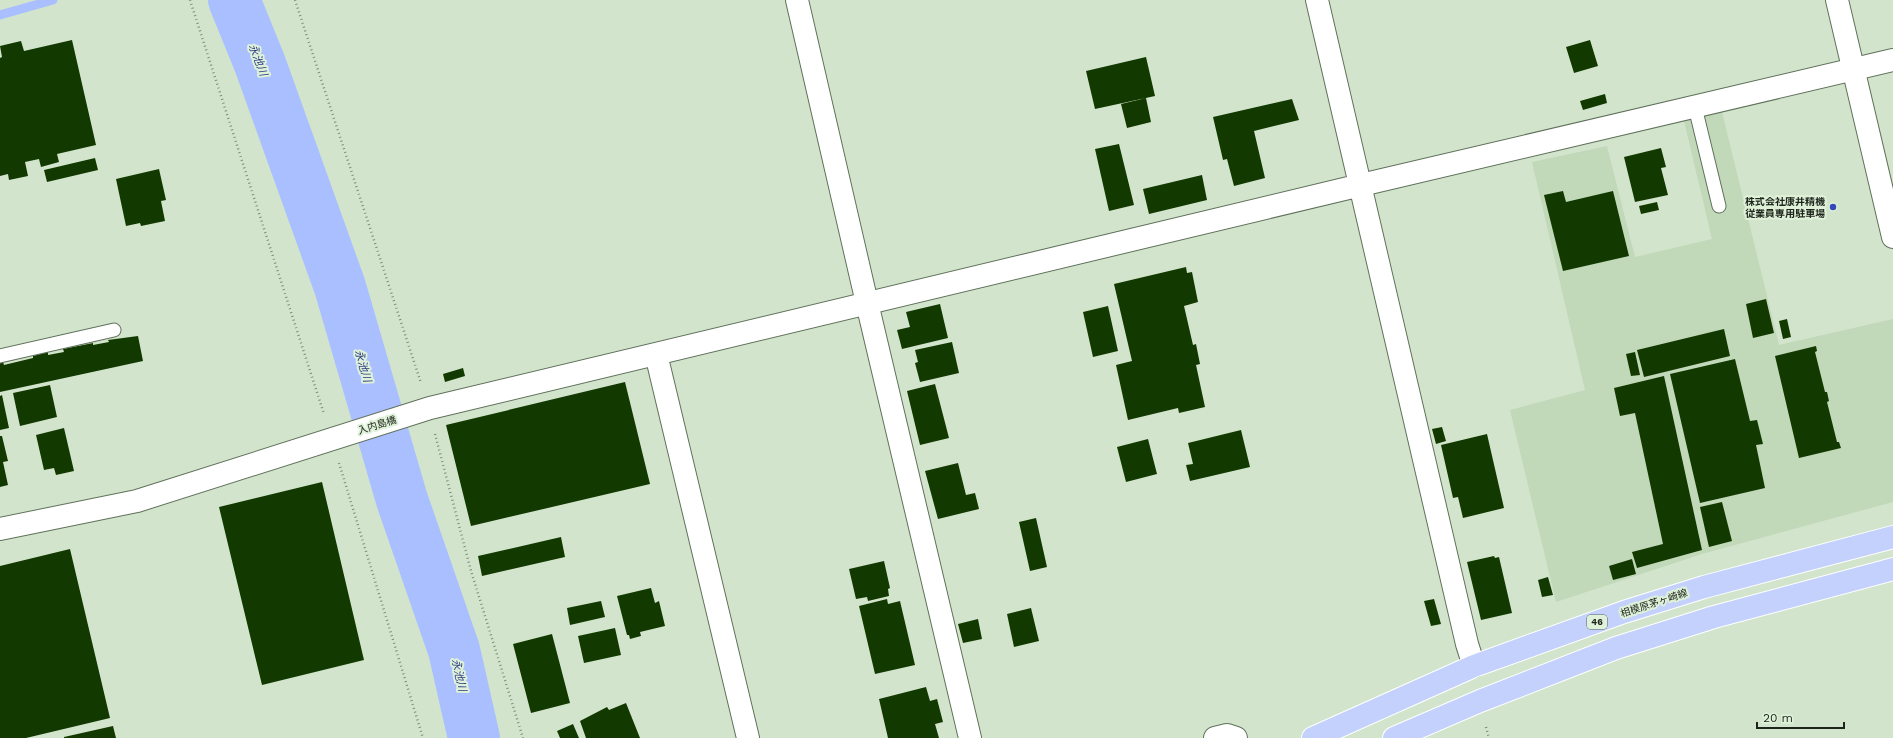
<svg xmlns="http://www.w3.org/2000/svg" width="1893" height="738" viewBox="0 0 1893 738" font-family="'Work Sans','Noto Sans JP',sans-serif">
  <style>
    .built { fill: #c1d8b9 }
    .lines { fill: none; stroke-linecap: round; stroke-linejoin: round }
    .stream { stroke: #aabfff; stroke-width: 9 }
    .river { stroke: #aabfff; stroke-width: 52 }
    .building { fill: #123900 }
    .service-casing { stroke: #60715b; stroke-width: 15 }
    .minor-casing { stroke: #60715b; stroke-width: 24 }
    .primary-casing { stroke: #fff; stroke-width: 24 }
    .path { stroke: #808e7c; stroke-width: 2.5; stroke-dasharray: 1 3; stroke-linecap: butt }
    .service { stroke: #fff; stroke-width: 13 }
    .minor { stroke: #fff; stroke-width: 22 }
    .primary { stroke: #c4d1fd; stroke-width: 22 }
    .poi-dot { fill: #3548ba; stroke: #dff2d9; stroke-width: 1.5 }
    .labels { text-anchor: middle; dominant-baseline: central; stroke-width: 4; stroke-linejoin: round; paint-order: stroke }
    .shield { fill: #dff2d9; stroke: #576254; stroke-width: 1 }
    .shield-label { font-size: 9px; font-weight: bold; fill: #1d241b }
    .poi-label { font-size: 10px; font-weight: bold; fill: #1d241b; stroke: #dff2d9; text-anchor: end }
    .street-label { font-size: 10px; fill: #1d241b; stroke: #dff2d9 }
    .water-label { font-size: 11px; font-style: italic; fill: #2a3983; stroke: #dff2d9 }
  </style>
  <rect width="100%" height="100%" fill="#d2e5cc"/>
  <path class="built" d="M1722,112L1779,345L1893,319V502L1702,554L1556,602L1510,410L1585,390L1532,162L1607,146L1635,257L1712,239L1684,121Z"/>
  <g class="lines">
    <path class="stream" d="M0,15L53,0"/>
    <path class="river" d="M234,0L260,64L340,287L402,500L454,650L474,738"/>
  </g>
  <path class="building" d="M72,40L96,145L57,154L59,162L41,167L39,159L25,162L28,176L9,180L8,174L0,176V58L2,57L0,46L21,41L24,51Z
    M1590,40L1598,66L1574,73L1566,47Z
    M1146,57L1155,96L1095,109L1086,71Z
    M1605,94L1607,103L1583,110L1580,101Z
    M1146,98L1151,122L1127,128L1121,104Z
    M1292,99L1299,120L1254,131L1265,178L1234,186L1227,159L1223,160L1213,117Z
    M1119,144L1134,205L1109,211L1095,149Z
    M1661,148L1666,167L1661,168L1668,195L1635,202L1624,157Z
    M95,158L98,170L47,182L44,170Z
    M159,169L166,200L161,201L165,221L141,226L140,223L126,226L116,179Z
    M1202,175L1207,200L1149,214L1143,189Z
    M1563,191L1566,202L1613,191L1629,256L1563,271L1544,195Z
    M1657,202L1659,210L1641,214L1639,206Z
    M1186,267L1187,273L1192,272L1198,302L1184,306L1193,345L1196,344L1200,364L1196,365L1205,407L1179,413L1178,408L1128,420L1116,365L1132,361L1114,284Z
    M1766,299L1774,333L1753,338L1746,304Z
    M940,304L948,338L902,349L897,330L910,327L906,312Z
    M1108,306L1118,351L1093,357L1083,312Z
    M1787,319L1791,337L1783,339L1779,321Z
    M1724,329L1730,356L1644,377L1637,350Z
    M138,336L143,361L0,392V363L3,362L4,365L33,358V356L48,352V355L64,352L63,349L93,343V345L109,342L108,340Z
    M952,342L959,373L920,382L915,363L918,362L915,350Z
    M1816,346L1817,351L1815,352L1825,392H1827L1829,401L1827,402L1837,442H1839L1841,448L1799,458L1775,356Z
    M1635,352L1640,375L1631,376L1626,354Z
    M1735,359L1750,421L1757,420L1763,444L1756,445L1765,488L1700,503L1670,374Z
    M463,368L465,376L445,382L443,374Z
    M1664,376L1702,550L1637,568L1632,552L1663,544L1635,413L1620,416L1614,388Z
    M625,382L650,484L471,526L446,425Z
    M935,384L949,438L920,445L907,391Z
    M50,385L57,417L20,426L13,393Z
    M2,395L9,428L0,430V396Z
    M1442,427L1446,441L1436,444L1432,429Z
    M64,428L74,471L56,475L54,468L44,470L36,435Z
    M1241,430L1250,467L1190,481L1186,465L1193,464L1188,443Z
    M1487,434L1504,508L1463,518L1458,497L1453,498L1441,445Z
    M0,436H2L8,461L3,462L8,485L0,487Z
    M1148,439L1157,474L1126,482L1117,447Z
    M958,463L966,495L975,493L979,509L938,519L925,471Z
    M322,482L364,660L262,685L219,507Z
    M1722,502L1732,541L1709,547L1700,507Z
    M1036,518L1047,567L1030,571L1019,522Z
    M561,537L565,557L482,576L478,556Z
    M70,549L110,718L26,738H0V566Z
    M1494,556L1495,558L1499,557L1512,613L1481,620L1467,562Z
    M1632,559L1636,574L1613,580L1609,566Z
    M884,561L890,588L888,589L889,596L868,601L867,597L856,599L849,569Z
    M1548,577L1553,595L1542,597L1538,580Z
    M651,588L655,603L659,601L665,626L640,632L641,636L630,639L629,635H627L617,596Z
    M887,599L888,604L900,601L915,665L875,674L859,606Z
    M1434,599L1441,624L1431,626L1424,601Z
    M601,601L605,617L570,625L567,608Z
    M1031,608L1039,641L1014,647L1007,614Z
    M978,619L982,639L963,643L958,624Z
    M615,628L621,655L584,663L578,636Z
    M552,634L570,703L531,713L513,644Z
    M926,687L930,701L937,699L943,722L935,724L939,738H888L879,699Z
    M626,703L640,738H586L580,721L607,707L609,710Z
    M573,724L579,738H560L557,731Z
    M113,726L116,738H64V737Z"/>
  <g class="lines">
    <defs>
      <path id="service" d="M1695,107L1719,206
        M0,356L114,330"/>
      <path id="minor" d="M797,0L867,303L970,738
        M1317,0L1467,644L1474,666
        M1837,0L1893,237
        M656,354L748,738
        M0,529L137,501L430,408L1361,185L1893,60
        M1215,738L1227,735L1236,738"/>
      <path id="primary" d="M1313,738L1474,666L1624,612L1704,587L1893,537
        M1394,738L1480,701L1616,648L1714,617L1893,569"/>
    </defs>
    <use href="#service" class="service-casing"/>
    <use href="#minor" class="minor-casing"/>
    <use href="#primary" class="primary-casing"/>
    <path class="path" d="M190,0L324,414
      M295,0L421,383
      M435,434L471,571L523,738
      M339,463L423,738
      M1486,727L1489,738"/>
    <use href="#service" class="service"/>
    <use href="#minor" class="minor"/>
    <use href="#primary" class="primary"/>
  </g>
  <circle class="poi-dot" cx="1833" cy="207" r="4"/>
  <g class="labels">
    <rect class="shield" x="1587" y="615" width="20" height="14" rx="3"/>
    <g class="shield-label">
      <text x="1597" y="622">46</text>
    </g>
    <g class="poi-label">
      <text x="1825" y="201">株式会社康井精機<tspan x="1825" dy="12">従業員専用駐車場</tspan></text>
    </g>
    <g class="street-label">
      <text transform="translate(377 425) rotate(-17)">入内島橋</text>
      <text transform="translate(1654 603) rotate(-18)">相模原茅ヶ崎線</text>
    </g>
    <g class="water-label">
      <text transform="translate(258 60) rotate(69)">永池川</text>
      <text transform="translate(363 366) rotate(74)">永池川</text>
      <text transform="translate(459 675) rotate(77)">永池川</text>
    </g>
  </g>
  <path d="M1757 722v6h87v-6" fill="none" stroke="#1d241b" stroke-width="2"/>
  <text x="1763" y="722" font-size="12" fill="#1d241b" stroke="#dff2d9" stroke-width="3" paint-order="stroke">20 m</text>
</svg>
